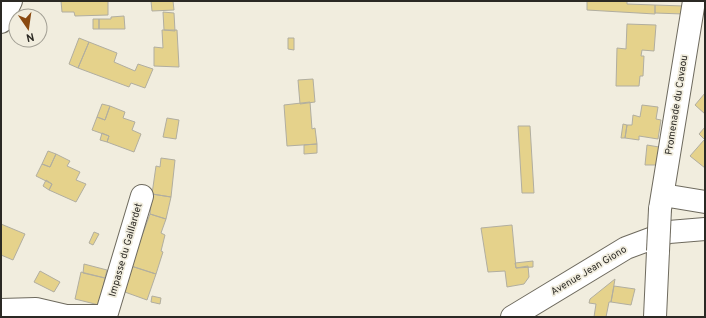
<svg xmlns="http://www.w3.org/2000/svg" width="706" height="318" viewBox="0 0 706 318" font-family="Overpass,sans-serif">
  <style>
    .building { fill: #e5d28b; stroke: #b1aea0 }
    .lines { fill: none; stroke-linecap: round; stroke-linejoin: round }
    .minor-casing { stroke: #6e6a5e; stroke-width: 24 }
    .minor { stroke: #fff; stroke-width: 22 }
    .minor-bridge-casing { stroke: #6e6a5e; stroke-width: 24; stroke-linecap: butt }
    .minor-bridge { stroke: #fff; stroke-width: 22 }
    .labels { text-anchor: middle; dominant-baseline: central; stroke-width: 3.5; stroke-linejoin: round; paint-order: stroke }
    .street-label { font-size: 10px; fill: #2b2924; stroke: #f1edde }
  </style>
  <rect width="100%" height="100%" fill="#f1edde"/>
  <path class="building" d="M61,1H108V15L75,16L74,12H62Z
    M151,1H173L174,10L152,11Z
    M587,1H627V4L655,5V14L587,10Z
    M655,5L684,6L683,14L655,13Z
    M163,12L174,13L175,31L164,30Z
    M124,16L125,29H99V19H111V17Z
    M93,19H99V29H93Z
    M627,24L656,25L654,51L642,50L641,56H644L643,76H640L639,86H616L617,48L626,49Z
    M162,30H177L179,67L154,66V47L163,48Z
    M79,38L89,42L78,68L69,64Z
    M288,38H294V50L288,49Z
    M89,42L117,53L114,62L135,71L138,64L153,69L145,88L131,83L129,87L78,68Z
    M313,79L315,102L300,104L298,80Z
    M705,93V114L695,105Z
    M310,102L312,129L315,128L317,144L287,146L284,105Z
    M102,104L110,106L105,120L97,117Z
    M642,105L658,107L656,119L661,120L658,139L639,136V140L625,138L627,125H632L633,115L640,117Z
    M110,106L125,112L123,118L135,122L132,130L141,134L134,152L107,142L109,136L92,130L97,117L105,120Z
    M167,118L179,120L176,139L163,137Z
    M623,124L627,125L625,138H621Z
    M518,126H530L534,193H522Z
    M705,127V140L699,134Z
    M102,133L109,136L107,142L100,140Z
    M704,140H705V168L690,156Z
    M317,144V153L304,154V145Z
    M647,145L665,148L662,165H645Z
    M48,151L56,154L50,167L42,164Z
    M56,154L70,161L67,166L80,172L76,180L86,184L76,202L49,190L52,184L36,176L42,164L50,167Z
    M161,158L175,160L171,197L152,194L156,166L160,167Z
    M46,180L52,184L49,190L43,186Z
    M152,194L171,197L166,219L150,214Z
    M150,214L166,219L161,233L165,235L161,251L163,252L162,255L156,274L131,266Z
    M1,224L25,234L13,260L1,255Z
    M512,225L516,268L528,266L529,277L524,284L507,287L505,271L488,272L481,228Z
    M94,232L99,234L93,245L89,243Z
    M533,261V267L516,268L515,263Z
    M84,264L107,270L105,278L83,273Z
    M131,266L156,274L147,300L122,291Z
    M40,271L60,282L54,292L34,282Z
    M81,272L105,278L99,305L75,299Z
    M615,279L611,302H609L606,317H594L596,304L589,303L590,299Z
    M614,286L635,289L631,305L611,302Z
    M152,296L161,298L160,304L151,302Z"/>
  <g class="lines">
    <defs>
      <path id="minor" d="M1,22L11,1
        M663,195L705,202
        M660,209L694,1
        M1,310L36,309L66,316H106L142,196
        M512,317L626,248L669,232L705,229
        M655,317L658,251"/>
    </defs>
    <use href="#minor" class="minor-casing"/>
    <use href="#minor" class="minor"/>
    <defs>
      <path id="minor-bridge" d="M658,251L660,209"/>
    </defs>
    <use href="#minor-bridge" class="minor-bridge-casing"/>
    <use href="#minor-bridge" class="minor-bridge"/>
  </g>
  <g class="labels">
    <g class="street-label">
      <text transform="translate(677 105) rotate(-81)">Promenade du Cavaou</text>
      <text transform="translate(126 250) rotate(-74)">Impasse du Gaillardet</text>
      <text transform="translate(589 271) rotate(-31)">Avenue Jean Giono</text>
    </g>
  </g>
  <rect width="706" height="318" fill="none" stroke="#2b2924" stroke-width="4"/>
  <g transform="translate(28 28) rotate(167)"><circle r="19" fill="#f1edde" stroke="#a29f94"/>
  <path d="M0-3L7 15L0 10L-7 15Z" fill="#8a4a11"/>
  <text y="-6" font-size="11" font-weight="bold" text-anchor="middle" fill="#2b2924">N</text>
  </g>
</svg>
